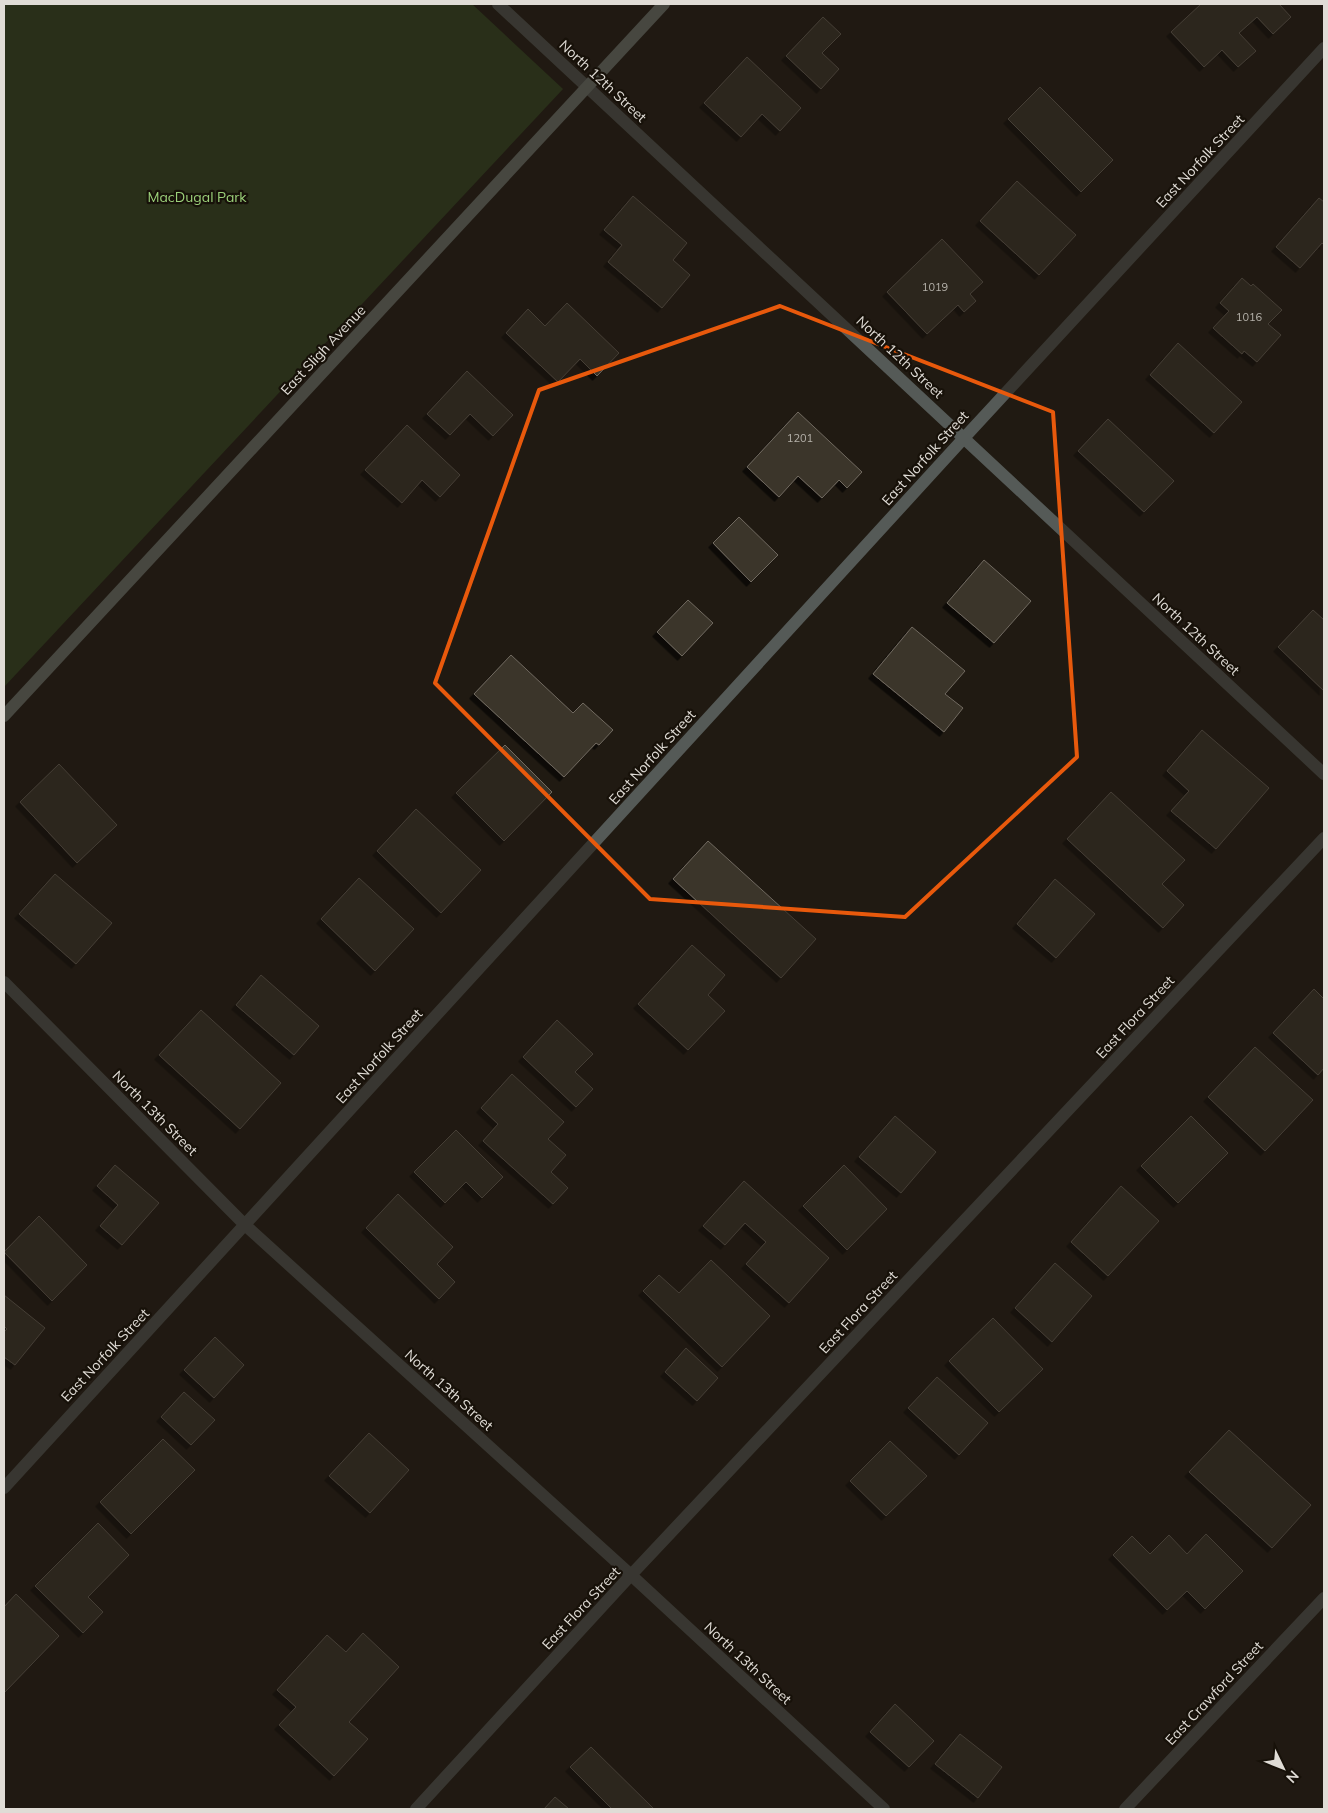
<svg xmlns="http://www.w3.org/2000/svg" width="1328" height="1813" viewBox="0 0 1328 1813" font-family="Mulish,sans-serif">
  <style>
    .green { fill: #334b22 }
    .building { fill: #3a342a; stroke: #716a60; filter: url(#shadow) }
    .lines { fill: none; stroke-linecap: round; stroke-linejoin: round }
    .street { stroke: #555a57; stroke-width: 12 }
    .secondary { stroke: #757e78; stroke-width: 12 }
    .marked { fill: none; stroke: #e8590c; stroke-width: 4; stroke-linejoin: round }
    .labels { text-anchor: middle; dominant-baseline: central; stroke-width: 4.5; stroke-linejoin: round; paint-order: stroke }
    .number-label { font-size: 11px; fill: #b6b2ab }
    .street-label { font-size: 14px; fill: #e0dcd6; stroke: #171109 }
    .park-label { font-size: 14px; fill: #9bd07a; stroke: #171109 }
  </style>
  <defs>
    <filter id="shadow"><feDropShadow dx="-4.5" dy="4.5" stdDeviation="0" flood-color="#0009"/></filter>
  </defs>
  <rect width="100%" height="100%" fill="#201a12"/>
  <path class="green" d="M4,4H472L563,89L4,687Z"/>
  <path class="building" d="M1201,4H1279L1291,17L1273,34L1257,17L1239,33L1256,51L1238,67L1222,50L1204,67L1171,32Z
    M823,17L841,34L822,53L839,69L821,89L786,56Z
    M747,57L801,108L780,131L762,114L741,137L704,103Z
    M1040,87L1113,160L1081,192L1008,119Z
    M1017,181L1076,235L1039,275L980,221Z
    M633,196L687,243L673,260L690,275L662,308L608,262L622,245L604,230Z
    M1319,198L1324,202V245L1322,243L1300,268L1276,247Z
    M942,239L983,282L970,294L976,301L964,312L958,305L927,334L887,292Z
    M1242,278L1251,286L1253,284L1282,310L1268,324L1281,335L1257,362L1244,351L1242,354L1213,328L1229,311L1220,303Z
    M567,303L619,353L597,376L580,359L558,382L506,333L528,309L545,326Z
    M1178,343L1242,402L1214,433L1150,375Z
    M467,371L513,415L493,436L470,414L450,435L427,414Z
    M798,412L862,472L847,488L839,480L822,498L798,476L779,497L747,467Z
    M1108,419L1174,481L1144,512L1078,451Z
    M407,425L460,475L440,497L422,480L402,503L365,470Z
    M739,517L778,555L751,582L713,543Z
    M984,560L1031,601L994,643L947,603Z
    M688,600L713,623L682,656L657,632Z
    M1313,610L1324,620V691L1278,647Z
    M912,627L965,671L945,694L963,708L944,732L873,674Z
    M511,655L573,713L583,703L613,730L599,745L596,743L564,777L474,694Z
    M1202,730L1269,788L1216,849L1171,811L1189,791L1167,771Z
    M505,745L552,792L504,841L456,793Z
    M59,764L117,825L77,863L20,802Z
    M1111,792L1185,860L1162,884L1184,905L1163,928L1067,839Z
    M416,809L481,870L441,913L377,851Z
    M708,841L816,939L781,978L673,879Z
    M55,874L112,923L76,964L19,914Z
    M359,878L414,929L375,971L321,919Z
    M1055,879L1095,914L1056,958L1017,924Z
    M692,945L725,975L708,995L725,1011L688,1050L638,1004Z
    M261,975L319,1026L294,1055L236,1005Z
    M1314,989L1324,999V1068L1318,1075L1273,1033Z
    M201,1010L281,1083L240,1129L159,1055Z
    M557,1020L593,1054L575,1072L593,1089L576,1107L523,1057Z
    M1255,1047L1313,1100L1265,1151L1208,1097Z
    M512,1074L564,1122L548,1139L566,1155L551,1172L568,1188L553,1204L483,1141L498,1124L481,1108Z
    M895,1116L936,1152L901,1193L859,1157Z
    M1191,1116L1228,1153L1178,1203L1141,1166Z
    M456,1130L503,1177L482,1198L466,1182L445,1203L414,1172Z
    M115,1165L159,1203L122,1245L100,1226L118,1205L97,1186Z
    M844,1165L887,1209L847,1250L803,1206Z
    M744,1181L829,1258L789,1303L746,1264L766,1242L745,1223L725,1245L703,1226Z
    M1121,1186L1159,1221L1108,1276L1071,1242Z
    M398,1194L453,1247L437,1264L455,1282L439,1299L366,1228Z
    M39,1216L87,1265L52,1301L4,1252Z
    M711,1260L770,1316L722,1367L643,1291L659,1275L679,1293Z
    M1055,1263L1092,1296L1052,1342L1015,1308Z
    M4,1295L45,1328L15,1365L4,1357V1332L7,1329L4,1326Z
    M993,1318L1043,1369L999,1412L949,1361Z
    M215,1337L244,1365L214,1398L184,1370Z
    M686,1348L718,1378L697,1401L665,1372Z
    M937,1377L988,1423L959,1455L908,1408Z
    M184,1392L215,1420L191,1445L161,1417Z
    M1229,1430L1311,1505L1272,1548L1189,1472Z
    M369,1433L409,1470L370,1513L329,1476Z
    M163,1439L195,1470L131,1534L100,1502Z
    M890,1441L927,1476L886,1516L850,1481Z
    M98,1523L129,1555L88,1597L103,1612L83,1633L35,1586Z
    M1206,1534L1243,1571L1205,1609L1187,1591L1167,1610L1113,1555L1132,1536L1150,1554L1169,1535L1187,1554Z
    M16,1594L59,1636L4,1693V1607Z
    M363,1633L399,1667L349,1722L368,1739L334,1776L279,1725L296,1707L277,1690L327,1635L346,1652Z
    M895,1704L934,1741L909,1767L870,1732Z
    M960,1734L1002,1767L978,1798L935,1764Z
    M591,1747L654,1809H612L570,1767Z
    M555,1797L569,1809H544Z"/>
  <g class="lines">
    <path class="street" d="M498,4L1324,774
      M4,982L245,1225L631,1575L884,1809
      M4,1488L964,438L1324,48
      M416,1809L631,1575L1324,838
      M1125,1809L1324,1598"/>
    <path class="secondary" d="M4,716L664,4"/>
  </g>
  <path d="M0 0H1328V1813H0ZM780,306L1053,412L1077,757L905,917L650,899L435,683L539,390Z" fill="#201a12" fill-opacity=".55" fill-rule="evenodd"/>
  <path class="marked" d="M780,306L1053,412L1077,757L905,917L650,899L435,683L539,390Z"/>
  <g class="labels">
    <g class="number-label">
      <text x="935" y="287">1019</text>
      <text x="1249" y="317">1016</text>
      <text x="800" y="438">1201</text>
    </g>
    <g class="street-label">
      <text transform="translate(603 81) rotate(43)">North 12th Street</text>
      <text transform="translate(1200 161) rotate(-47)">East Norfolk Street</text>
      <text transform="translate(323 350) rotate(-47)">East Sligh Avenue</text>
      <text transform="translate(900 357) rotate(43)">North 12th Street</text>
      <text transform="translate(925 458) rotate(-48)">East Norfolk Street</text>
      <text transform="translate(1196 634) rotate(43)">North 12th Street</text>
      <text transform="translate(652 757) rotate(-48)">East Norfolk Street</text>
      <text transform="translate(1135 1017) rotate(-47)">East Flora Street</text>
      <text transform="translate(379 1056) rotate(-48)">East Norfolk Street</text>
      <text transform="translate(155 1113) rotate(45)">North 13th Street</text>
      <text transform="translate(858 1312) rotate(-47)">East Flora Street</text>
      <text transform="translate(105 1355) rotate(-47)">East Norfolk Street</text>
      <text transform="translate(449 1390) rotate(42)">North 13th Street</text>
      <text transform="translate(581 1608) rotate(-47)">East Flora Street</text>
      <text transform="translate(748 1663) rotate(43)">North 13th Street</text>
      <text transform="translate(1214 1693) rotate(-47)">East Crawford Street</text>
    </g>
    <g class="park-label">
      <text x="197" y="197">MacDugal Park</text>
    </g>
  </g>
  <rect width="1328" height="1813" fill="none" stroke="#e0dcd6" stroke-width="10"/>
  <g transform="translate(1283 1768) rotate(133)" stroke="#171109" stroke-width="4" paint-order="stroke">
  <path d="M0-4L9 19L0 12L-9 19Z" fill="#e0dcd6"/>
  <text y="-8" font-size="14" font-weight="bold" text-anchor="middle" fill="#e0dcd6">N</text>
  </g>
</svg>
